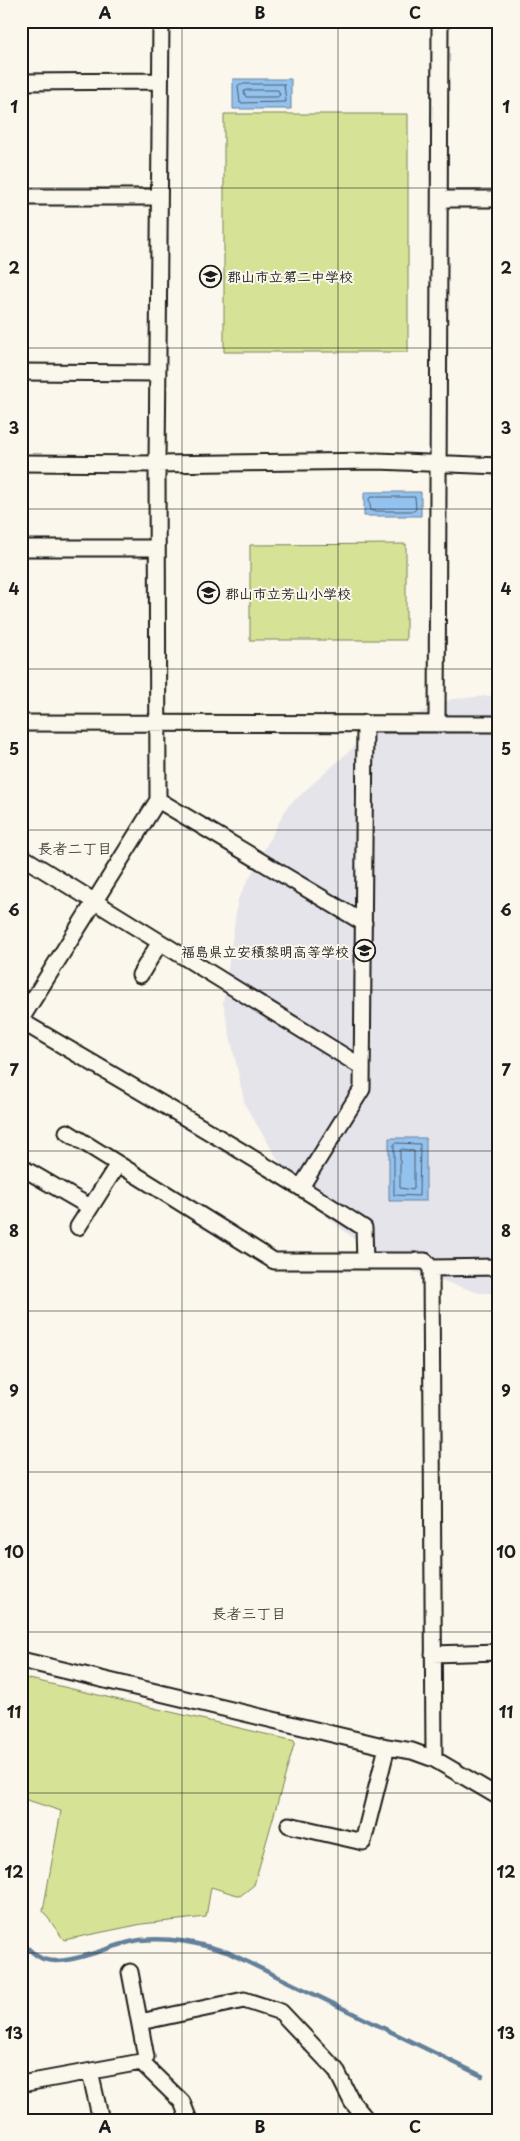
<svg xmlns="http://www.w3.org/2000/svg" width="520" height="2141" viewBox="0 0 520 2141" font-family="'Playpen Sans','Klee One',sans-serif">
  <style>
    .built { fill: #e5e4ea }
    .green { fill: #d6e396; stroke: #798059 }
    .water { fill: #94c2ee; stroke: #64809a }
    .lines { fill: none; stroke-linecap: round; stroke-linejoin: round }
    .shore { stroke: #4c5e70; stroke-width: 1 }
    .stream { stroke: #64809a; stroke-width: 4.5 }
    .minor-casing { stroke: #1c1c1c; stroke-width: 19 }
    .minor { stroke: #fbf7ec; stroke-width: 15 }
    .grid { fill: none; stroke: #1c1c1c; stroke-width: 1; stroke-opacity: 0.55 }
    .labels { text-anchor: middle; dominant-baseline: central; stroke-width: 4; stroke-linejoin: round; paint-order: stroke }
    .poi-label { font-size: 14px; font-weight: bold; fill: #1c1c1c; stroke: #fbf7ec; text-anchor: start }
    .neighbourhood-label { font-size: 15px; fill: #1c1c1c; stroke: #fbf7ec }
    .neatline { fill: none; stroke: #1c1c1c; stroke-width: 2 }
    .grid-label { font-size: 16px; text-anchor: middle; font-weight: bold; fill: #1c1c1c }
  </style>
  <rect width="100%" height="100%" fill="#fbf7ec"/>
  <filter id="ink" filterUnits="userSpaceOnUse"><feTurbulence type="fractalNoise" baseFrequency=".02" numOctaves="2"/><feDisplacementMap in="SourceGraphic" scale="10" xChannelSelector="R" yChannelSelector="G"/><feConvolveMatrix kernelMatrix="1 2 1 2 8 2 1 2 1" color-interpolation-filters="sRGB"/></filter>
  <g filter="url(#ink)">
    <path class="built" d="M499,695V1293H479L380,1260L299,1194L245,1105L223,1003L238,899L287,807L365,737L452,699Z"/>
    <path class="green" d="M224,114H408V352H224Z
      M406,544V640H250V545Z
      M21,1677L295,1741L254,1885L240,1896L211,1887L206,1917L142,1924L64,1940L43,1911L61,1811L21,1798Z"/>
    <path class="water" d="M233,79H291V109H233Z
      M364,492H421V516H364Z
      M389,1138H426V1201H389Z"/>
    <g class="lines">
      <path class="shore" d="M241,84H284L286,102L240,103L238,86Z
        M247,90H278L280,95L277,97H246L244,92Z
        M372,497H415L416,509L414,511H371L369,499Z
        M396,1143L420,1144L419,1196L394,1195V1145Z
        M402,1149L414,1151V1188L413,1190L400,1188V1151Z"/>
      <path class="stream" d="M21,1942C28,1948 35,1956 43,1959C67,1968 115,1943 140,1940C171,1937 198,1943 227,1952L482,2076"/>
      <defs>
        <path id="minor" d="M21,82L160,81
          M21,197H159
          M440,199H499
          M21,372L158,373
          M21,463L157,464L378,461L499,466
          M21,548H157
          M21,723L499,724
          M437,724L440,21
          M158,800L364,923
          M21,856L362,1067
          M140,975L160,942
          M21,1019L158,800L157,464L161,21
          M21,1021C136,1089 252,1155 364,1228L365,1261H425L431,1268L499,1267
          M67,1132L274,1261H365
          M21,1167L90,1207
          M301,1187L362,1089L365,723
          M78,1227L118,1164
          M431,1268L434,1759
          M433,1654L499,1652
          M21,1660L387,1747L412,1751L434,1759L499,1797
          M289,1825L363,1842L387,1747
          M130,1972L146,2057L141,2062
          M140,2022L244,2000L281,2012L336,2070L352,2102L367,2120
          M90,2072L101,2120
          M21,2084L141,2062L182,2102L189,2120"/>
      </defs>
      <use href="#minor" class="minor-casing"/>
      <use href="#minor" class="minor"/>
    </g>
  </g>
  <path class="grid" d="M182,21V2120M338,21V2120M21,188H499M21,348H499M21,509H499M21,669H499M21,830H499M21,990H499M21,1151H499M21,1311H499M21,1472H499M21,1632H499M21,1793H499M21,1953H499"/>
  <defs>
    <symbol id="school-ring" viewBox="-11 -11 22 22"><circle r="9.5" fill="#fbf7ec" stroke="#1c1c1c" stroke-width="1.5"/><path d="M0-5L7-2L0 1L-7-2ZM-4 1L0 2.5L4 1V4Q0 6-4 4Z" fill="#1c1c1c"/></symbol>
  </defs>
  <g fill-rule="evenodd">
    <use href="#school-ring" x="198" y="264" width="25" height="25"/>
    <use href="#school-ring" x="196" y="580" width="25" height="25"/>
    <use href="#school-ring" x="352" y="938" width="25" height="25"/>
  </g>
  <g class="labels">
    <g class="poi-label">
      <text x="227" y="276">郡山市立第二中学校</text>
      <text x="225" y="593">郡山市立芳山小学校</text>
      <text x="349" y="951" text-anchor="end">福島県立安積黎明高等学校</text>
    </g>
    <g class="neighbourhood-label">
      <text x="75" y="847">長者二丁目</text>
      <text x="249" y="1612">長者三丁目</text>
    </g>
  </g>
  <rect width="520" height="2141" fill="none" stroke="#fbf7ec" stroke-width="55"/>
  <rect x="28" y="28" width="464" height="2086" class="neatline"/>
  <g class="grid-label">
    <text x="105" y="19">A</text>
    <text x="260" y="19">B</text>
    <text x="415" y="19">C</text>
    <text x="14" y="113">1</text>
    <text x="506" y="113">1</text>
    <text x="14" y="274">2</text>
    <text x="506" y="274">2</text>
    <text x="14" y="434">3</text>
    <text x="506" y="434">3</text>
    <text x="14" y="595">4</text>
    <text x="506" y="595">4</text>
    <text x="14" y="755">5</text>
    <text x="506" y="755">5</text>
    <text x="14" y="916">6</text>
    <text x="506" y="916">6</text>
    <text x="14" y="1076">7</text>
    <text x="506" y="1076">7</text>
    <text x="14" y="1237">8</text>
    <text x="506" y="1237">8</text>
    <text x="14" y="1397">9</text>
    <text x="506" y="1397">9</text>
    <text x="14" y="1558">10</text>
    <text x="506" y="1558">10</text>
    <text x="14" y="1718">11</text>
    <text x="506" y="1718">11</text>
    <text x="14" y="1878">12</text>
    <text x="506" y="1878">12</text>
    <text x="14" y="2039">13</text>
    <text x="506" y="2039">13</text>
    <text x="105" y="2133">A</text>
    <text x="260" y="2133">B</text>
    <text x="415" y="2133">C</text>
  </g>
</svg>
